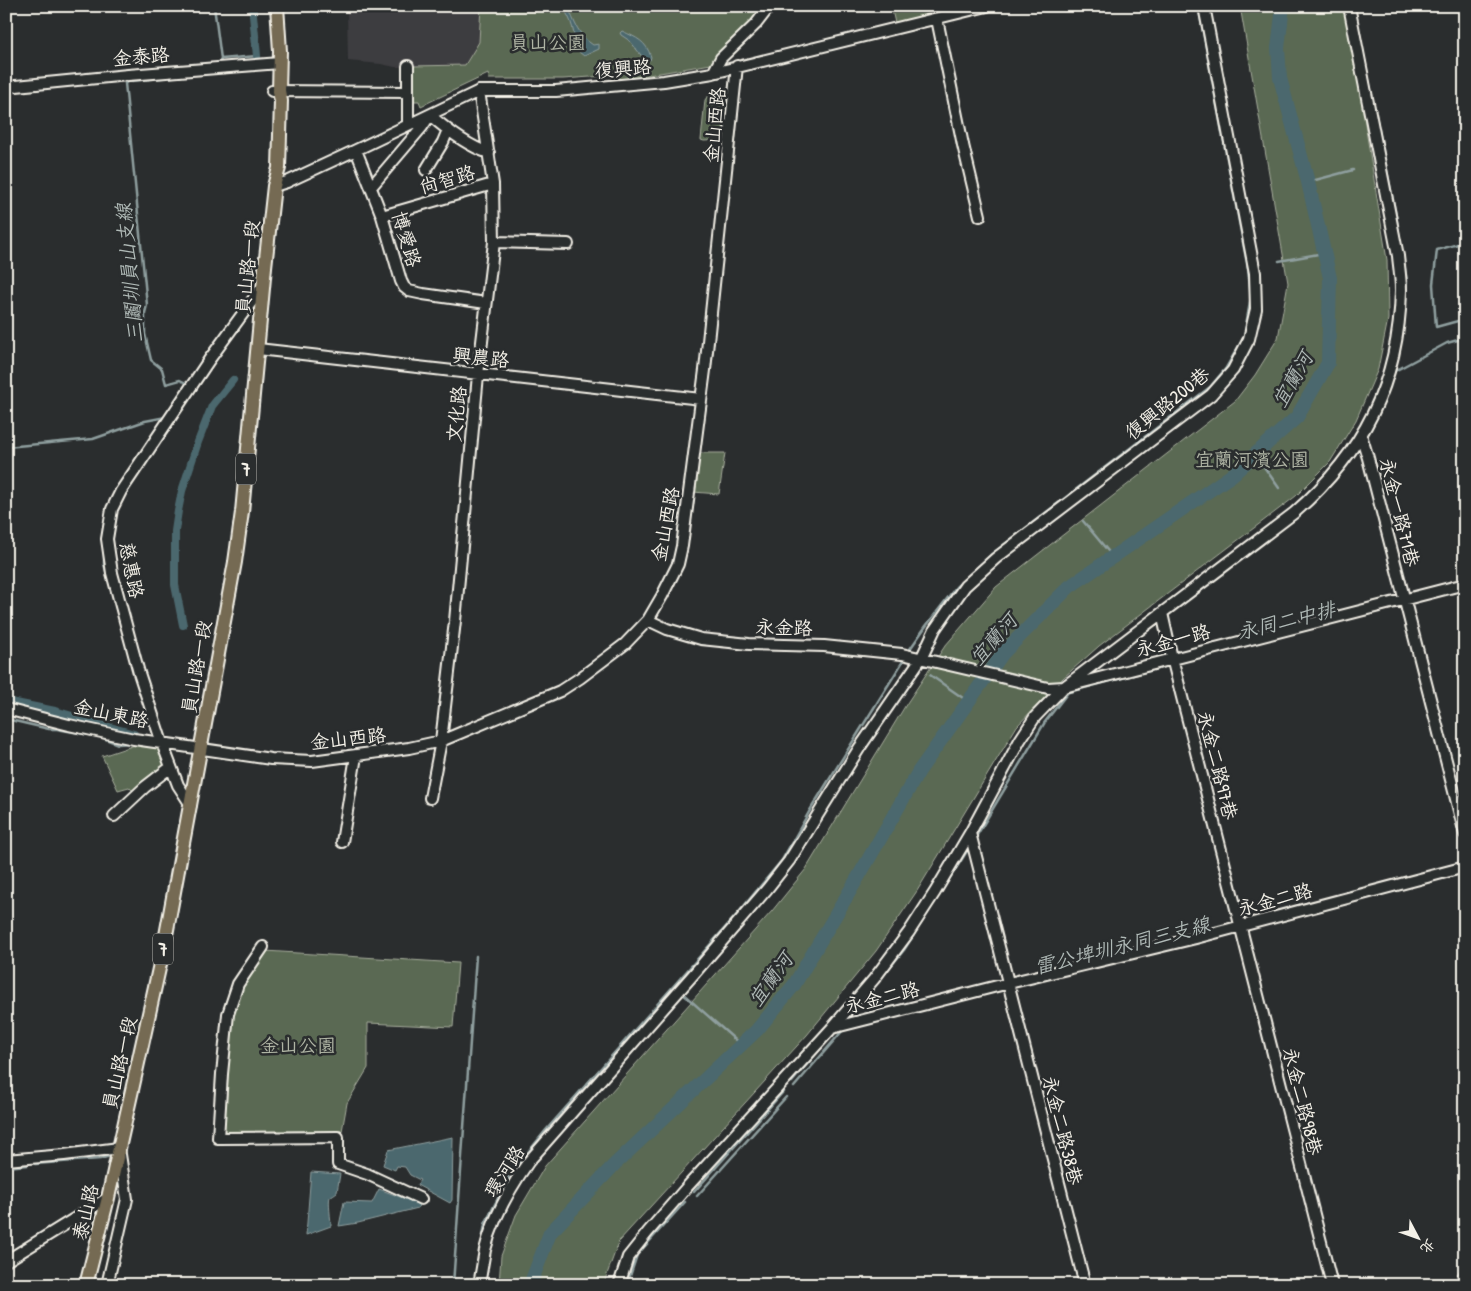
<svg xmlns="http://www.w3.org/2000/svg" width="1471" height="1291" viewBox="0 0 1471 1291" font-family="'Patrick Hand','LXGW WenKai TC',sans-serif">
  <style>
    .built { fill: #3e3c40 }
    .green { fill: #5a6952; stroke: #a7ad9d }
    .water { fill: #4b686e; stroke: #8f9f9f }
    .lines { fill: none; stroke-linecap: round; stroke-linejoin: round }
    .stream { stroke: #8f9f9f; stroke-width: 2.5 }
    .canal { stroke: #4b686e; stroke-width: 8 }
    .river { stroke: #4b686e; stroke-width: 14 }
    .minor-casing { stroke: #f4f1e8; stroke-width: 14 }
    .major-casing { stroke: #f4f1e8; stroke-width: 16 }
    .minor { stroke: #2a2d2e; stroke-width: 10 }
    .major { stroke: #756b52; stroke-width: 12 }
    .labels { text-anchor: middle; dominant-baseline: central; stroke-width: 5; stroke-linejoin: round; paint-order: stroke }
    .shield { fill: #2a2d2e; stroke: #b7b6b0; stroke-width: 1 }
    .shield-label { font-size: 18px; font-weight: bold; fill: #f4f1e8 }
    .park-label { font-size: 19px; fill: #afb4a4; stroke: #2a2d2e }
    .street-label { font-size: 19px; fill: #f4f1e8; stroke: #2a2d2e }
    .water-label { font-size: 20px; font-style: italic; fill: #b0bab7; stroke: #2a2d2e }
  </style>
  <rect width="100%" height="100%" fill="#2a2d2e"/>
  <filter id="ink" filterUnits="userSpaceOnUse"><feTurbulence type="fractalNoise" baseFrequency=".02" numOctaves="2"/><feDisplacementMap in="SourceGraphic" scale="10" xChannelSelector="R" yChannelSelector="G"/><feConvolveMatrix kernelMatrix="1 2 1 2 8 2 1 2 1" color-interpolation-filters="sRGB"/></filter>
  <g filter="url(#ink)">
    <path class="built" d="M347,6H481L479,42L465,65L395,67L381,64L348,61Z"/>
    <path class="green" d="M481,6H767L711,64L620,80L618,75L563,79H489L488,74L421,106L419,101H412L413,66L465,65L479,42Z
      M891,6H962L895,23Z
      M1240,6H1346L1387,260L1388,319L1378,369L1356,420L1330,462L1296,496L1099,646L1063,678L1017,726L917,891L876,951L807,1035L619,1241L606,1277L604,1285H499L501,1256L516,1215L545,1166L772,911L806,869L907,703L945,646L996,587L1235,401L1255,375L1278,338L1288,283Z
      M707,97L726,99L722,140L704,141L701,140L705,100Z
      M697,453H725L719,494L693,492Z
      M138,744L160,745L165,766L135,793L129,787L118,790L102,756Z
      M265,951L458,963L453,1027L368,1023V1068L347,1103L342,1131L223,1136L224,1075L232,1015L242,984Z"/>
    <path class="water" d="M560,6H568C574,22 579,36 593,45L599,44V49L584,56L579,52V47L574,41C575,31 569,12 560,6Z
      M622,31C637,38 646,41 651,57L650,60L644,59L630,41L621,35L620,33Z
      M453,1137L452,1200L450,1203L417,1185L420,1180L410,1175L405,1167L397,1166L395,1170L383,1165L388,1150Z
      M311,1172L340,1174L337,1192C336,1193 331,1196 330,1197C328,1200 331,1221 331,1226L306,1235Z
      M379,1189L419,1204L418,1208L358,1223L339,1226L344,1202L372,1203Z"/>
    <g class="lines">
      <path class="stream" d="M214,6L221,59L219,65
        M1354,6L1396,215L1407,281L1404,315
        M221,59L257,56
        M182,76L131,81L125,83L147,305L145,313V334L151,360L162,369L166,384L180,380L188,384
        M1308,182L1353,170
        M1465,242L1437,250L1433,284L1436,327L1465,319
        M1279,261L1324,253
        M1401,339L1403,325
        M1393,372L1447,343L1465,338
        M6,447L93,439L145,421L166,417
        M1255,454L1279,488
        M1344,468L1355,452
        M1308,506L1321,494
        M1083,521L1113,557
        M104,524L106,513L108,511
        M104,550V564L108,579
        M910,649L926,626L956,587L993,553L1210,387L1226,368L1244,337L1251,296L1248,269L1198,6
        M930,675L963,698
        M1069,692L1168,666
        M6,719L49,729H57L101,737L118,744L132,743
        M977,835L1045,722L1069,691
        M1430,881L1465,873
        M1243,920L1307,904
        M882,977L904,950L969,848
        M681,992L741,1045
        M792,1082L833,1034
        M794,1087L844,1029
        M35,1164L100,1159L110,1156
        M6,1167L28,1165
        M694,1192L783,1092
        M697,1196L786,1097
        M481,1247L485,1224L509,1176L546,1130L739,912L782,860L809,812L905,658
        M453,1285L476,956
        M474,1285L477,1267
        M627,1285L637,1255L685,1202"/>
      <path class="canal" d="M253,6V15L257,56
        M183,625L175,585V531L178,511L182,491L198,442L212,406L233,380
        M6,701L55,711L134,734"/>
      <path class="river" d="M530,1285L550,1233L614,1165L757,1030L794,985L860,874L919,771L1003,653L1069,587L1232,475L1297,417L1328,363L1330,278L1308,182L1280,78L1278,48L1283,6"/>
      <defs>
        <path id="minor" d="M937,19L963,145L980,216
          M713,73L721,58L756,24L770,6
          M6,87L128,75L280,63
          M272,91L408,92
          M408,125V66
          M356,150L382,216L401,281L404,287L409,291L423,294L486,303
          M426,170L443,142L448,130
          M274,186L287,182L356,150L479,91H556L664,81L713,73L987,6
          M371,187L422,127L430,115C447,130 467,146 489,153
          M382,216L493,184
          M494,242L568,244
          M258,349L701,399
          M1361,435L1368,458L1465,834
          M1162,613L1172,658L1332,1285
          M648,620L667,629L701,639L749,644L824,646L902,654L1048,688L1064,687L1465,584
          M6,709L69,725L134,739L271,759L312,761L409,748L441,741L560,691L580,678L625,644L648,620L662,596L678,564L682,546L705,370L737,66
          M430,798L441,741L455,621L478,375L494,242L493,184L479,91
          M191,805L178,785L162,743L139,673L112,573L107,539L112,509L121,491L209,360L263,286
          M114,816L145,787L171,767
          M970,833L1085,1285
          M342,842L356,756
          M263,947L238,984L228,1014L222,1074L218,1138L338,1137V1164L367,1174L421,1199
          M832,1028L1009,983L1196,938L1465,867
          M6,1160L64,1155L119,1148L127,1199L107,1285
          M6,1261L108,1198
          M479,1285C481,1273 483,1262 485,1250C493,1217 510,1188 529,1161L692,976L767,889L789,861L860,747L922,657L935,629L965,586L996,558L1211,395L1233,370L1249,339L1256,309L1255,273L1204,6
          M619,1285L628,1257L648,1232L687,1187L832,1028L874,979L909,932L935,892L970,833L1020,740L1035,717L1064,687L1294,513C1363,453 1399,383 1401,290C1401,279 1399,267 1398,256L1349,6
          M1460,1285L1465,1274"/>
        <path id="major" d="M86,1285L108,1198L164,946L235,562L242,512L265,267L274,186L279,168L281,101L279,91L280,51L277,6"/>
      </defs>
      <use href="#minor" class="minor-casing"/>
      <use href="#major" class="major-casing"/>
      <use href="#minor" class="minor"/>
      <use href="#major" class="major"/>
    </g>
  </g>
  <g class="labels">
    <g class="shield">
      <rect x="236" y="453.5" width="20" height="31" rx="4"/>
      <rect x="153" y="933.5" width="20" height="31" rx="4"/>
    </g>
    <g class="shield-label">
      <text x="246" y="469">7</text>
      <text x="163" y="949">7</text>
    </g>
    <g class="park-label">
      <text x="548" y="42">員山公園</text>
      <text x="1252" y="459">宜蘭河濱公園</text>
      <text x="298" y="1045">金山公園</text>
    </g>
    <g class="street-label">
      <text transform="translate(141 56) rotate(-5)">金泰路</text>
      <text transform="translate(623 68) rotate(-5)">復興路</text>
      <text transform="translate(714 125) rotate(-84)">金山西路</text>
      <text transform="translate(447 179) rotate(-16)">尚智路</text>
      <text transform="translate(407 239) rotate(73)">博愛路</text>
      <text transform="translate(247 267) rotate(-84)">員山路一段</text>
      <text transform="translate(481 357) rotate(6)">興農路</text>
      <text transform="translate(1167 403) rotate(-39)">復興路200巷</text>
      <text transform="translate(456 414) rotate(-84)">文化路</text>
      <text transform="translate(1400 512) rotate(76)">永金一路71巷</text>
      <text transform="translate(665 524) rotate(-79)">金山西路</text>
      <text transform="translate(132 570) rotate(79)">慈惠路</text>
      <text transform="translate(784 627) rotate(2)">永金路</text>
      <text transform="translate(1173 640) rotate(-15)">永金一路</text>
      <text transform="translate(196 667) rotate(-80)">員山路一段</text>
      <text transform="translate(111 713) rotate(12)">金山東路</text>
      <text transform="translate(348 738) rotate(-6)">金山西路</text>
      <text transform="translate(1218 765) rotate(76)">永金二路97巷</text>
      <text transform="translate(1275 899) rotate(-15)">永金二路</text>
      <text transform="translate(882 997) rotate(-14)">永金二路</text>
      <text transform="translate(119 1063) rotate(-77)">員山路一段</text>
      <text transform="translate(1303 1101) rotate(76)">永金二路98巷</text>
      <text transform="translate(1063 1130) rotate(76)">永金二路38巷</text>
      <text transform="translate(504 1171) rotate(-57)">環河路</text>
      <text transform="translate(85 1212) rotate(-77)">泰山路</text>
    </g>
    <g class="water-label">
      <text transform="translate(129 273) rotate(-95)">三鬮圳員山支線</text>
      <text transform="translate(1292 379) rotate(-60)">宜蘭河</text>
      <text transform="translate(1286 620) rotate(-14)">永同二中排</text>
      <text transform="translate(993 639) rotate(-49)">宜蘭河</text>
      <text transform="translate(1122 945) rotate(-14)">雷公埤圳永同三支線</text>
      <text transform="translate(770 979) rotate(-54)">宜蘭河</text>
    </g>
  </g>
  <rect width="1471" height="1291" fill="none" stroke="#2a2d2e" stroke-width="25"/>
  <rect x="12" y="12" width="1446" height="1266" fill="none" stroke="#f4f1e8" stroke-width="2" filter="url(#ink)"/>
  <g transform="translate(1418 1238) rotate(131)" stroke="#2a2d2e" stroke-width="4" paint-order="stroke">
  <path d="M0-4L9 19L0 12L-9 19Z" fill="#f4f1e8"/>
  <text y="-8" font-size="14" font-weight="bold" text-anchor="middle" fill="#f4f1e8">北</text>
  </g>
</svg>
